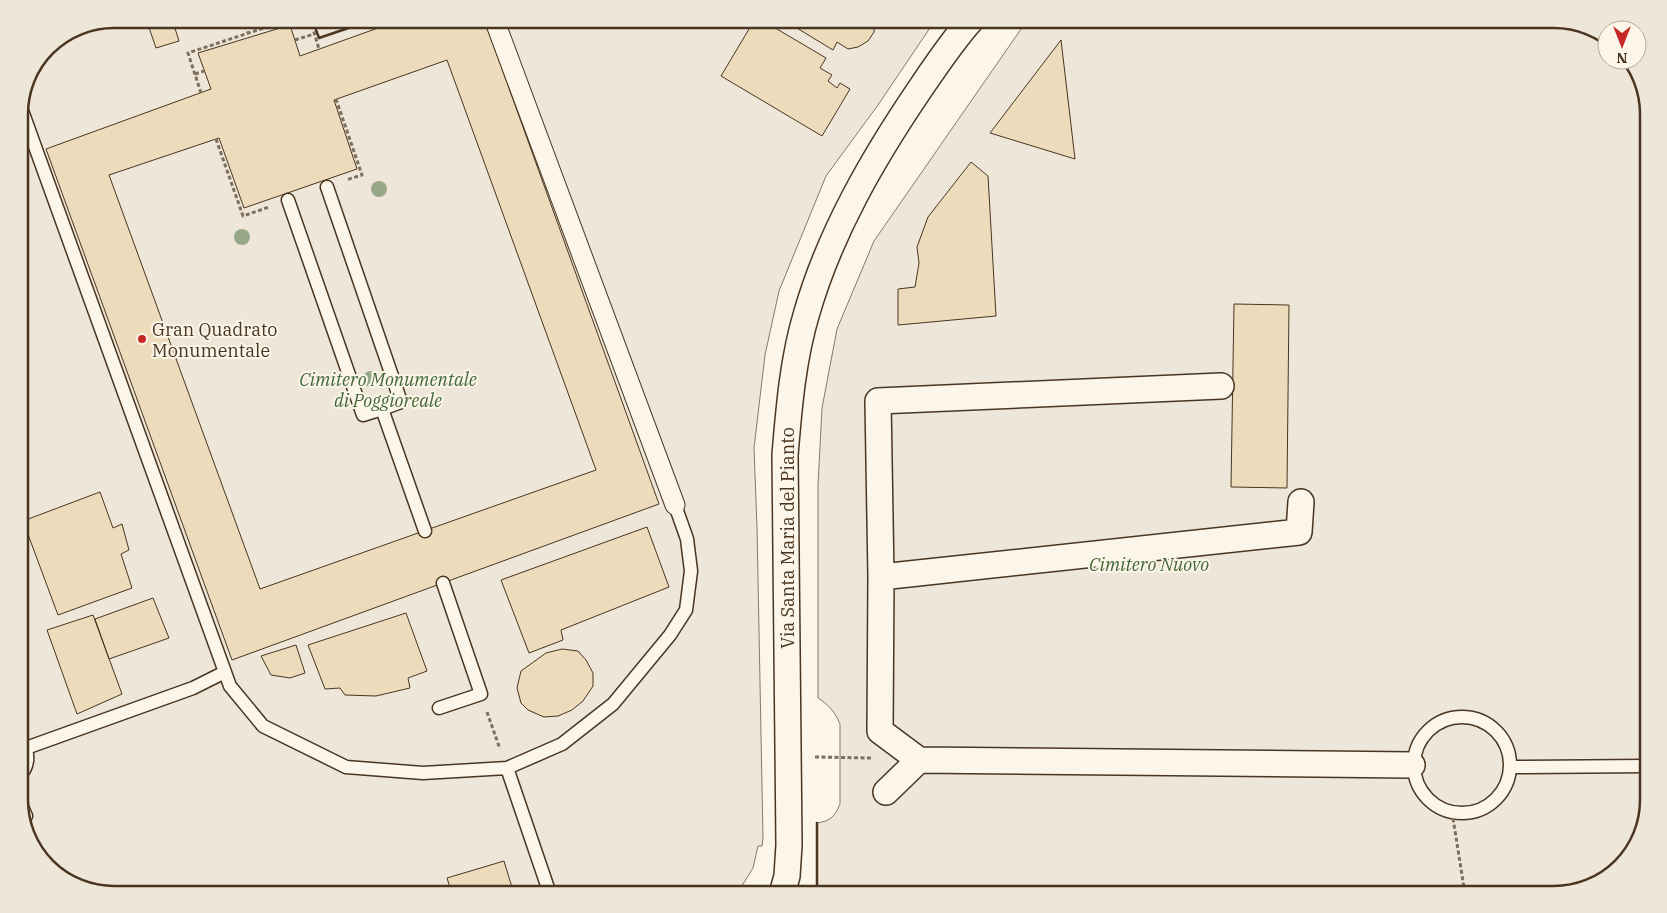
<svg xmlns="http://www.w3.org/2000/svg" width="1667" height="913" viewBox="0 0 1667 913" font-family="'IBM Plex Serif',serif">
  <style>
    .green { fill: #ede6d9; stroke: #887966 }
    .building { fill: #ecdcbc; stroke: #4a3520; fill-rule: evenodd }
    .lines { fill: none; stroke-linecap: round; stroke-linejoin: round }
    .service-casing { stroke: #4a3520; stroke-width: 15 }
    .pedestrian-casing { stroke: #4a3520; stroke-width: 21 }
    .minor-casing { stroke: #4a3520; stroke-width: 28 }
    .path { stroke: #7f6f5c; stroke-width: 3; stroke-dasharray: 4 2.5; stroke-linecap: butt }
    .service { stroke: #fbf6e9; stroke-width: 12 }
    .pedestrian { stroke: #fbf6e9; stroke-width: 19 }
    .minor { stroke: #fbf6e9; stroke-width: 25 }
    .wall { stroke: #4a3520; stroke-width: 2.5 }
    .tree { fill: #96a887 }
    .poi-dot { fill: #c62828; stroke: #fbf6e9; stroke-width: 2 }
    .labels { text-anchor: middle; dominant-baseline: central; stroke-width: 4; stroke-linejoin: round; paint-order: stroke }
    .poi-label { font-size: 18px; fill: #4a3520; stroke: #fbf6e9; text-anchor: start }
    .park-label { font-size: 18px; font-style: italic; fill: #436837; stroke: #fbf6e9 }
    .street-label { font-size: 18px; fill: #4a3520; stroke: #fbf6e9 }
    .rim { fill: none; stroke: #4a3520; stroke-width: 2.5 }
  </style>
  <rect width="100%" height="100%" fill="#fbf6e9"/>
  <path class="green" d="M113,19H936L878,105L826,176L779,291L765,355L754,448L757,527L763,838L762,846H758L753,868L737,894H113L66,882L35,852L19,806V107L47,46L77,26Z
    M1028,19H1554L1601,31L1607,37V60L1632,61L1648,107V800L1636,847L1601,881L1554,894H817V823C831,821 835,816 840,804V724C835,712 829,705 818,698V485L822,408L837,329L874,241Z"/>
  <path class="building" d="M146,19H172L179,41L156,48Z
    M403,19H484L659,504L232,660L46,149L211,89L198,53L290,25L300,56ZM447,60L596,470L260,589L109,175L219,138L244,208L357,169L334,100Z
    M755,19H760L826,58L820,68L832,75L828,81L837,88L840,83L850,89L822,136L721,76Z
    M782,19H875L874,32L868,41L858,47L848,49L837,42L833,50Z
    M1061,40L1075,159L990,133Z
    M971,162L988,176L996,316L898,325V289L915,287L919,263L917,247L928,217Z
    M1234,304L1289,305L1287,488L1231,487Z
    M100,492L113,528L122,524L129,550L121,554L132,588L58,615L23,521Z
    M647,527L669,587L561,630L563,640L529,653L501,580Z
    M153,598L169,638L109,659L95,619Z
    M406,613L427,671L408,678L410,688L376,696L345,695L340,688L325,689L308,645Z
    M93,615L122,694L77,714L47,630Z
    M296,645L305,673L290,678L271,675L261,656Z
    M562,649L578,651L586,660L593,673V686L583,701L572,710L558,716L544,717L528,710L521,703L517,688L521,671L546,653Z
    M504,861L514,894H452L447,878Z"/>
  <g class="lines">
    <defs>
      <path id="service" d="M20,105L230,686L263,726L346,767L423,773L507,768L562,744L613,704L670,635L686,610L691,571L687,539L675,505
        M327,187L401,402L382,409
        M288,200L363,415L382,409L425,531
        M439,708L481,694L443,583
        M1414 765a48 48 0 1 1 96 0a48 48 0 1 1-96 0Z
        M19,738C30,749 30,766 19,776
        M26,748L193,688L225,672
        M1511,767L1648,766
        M507,768L550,894
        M19,800L26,816"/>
      <path id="pedestrian" d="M494,19L675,505"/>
      <path id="minor" d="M881,577L878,401L1221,386
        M919,760L880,731L881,577L1299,532L1301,502
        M886,792L919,760L1412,765
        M782,894L787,876L789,845L785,455C789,407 793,358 807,312C830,233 872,160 918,92C935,67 952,41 972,19"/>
    </defs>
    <use href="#service" class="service-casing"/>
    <use href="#pedestrian" class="pedestrian-casing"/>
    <use href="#minor" class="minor-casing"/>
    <path class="path" d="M243,19L248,33
      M310,19L319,49
      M295,40L314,34
      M195,74L204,71
      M201,93L188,53L291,19
      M336,99L362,175L346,180
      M216,139L243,216L269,207
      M487,712L500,749
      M815,757L871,758
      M1452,812L1465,894"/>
    <use href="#service" class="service"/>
    <use href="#pedestrian" class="pedestrian"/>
    <use href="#minor" class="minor"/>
    <path class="wall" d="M312,19L319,38L375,19
      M817,823V894"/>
  </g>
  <g class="tree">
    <circle cx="379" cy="189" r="8"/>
    <circle cx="242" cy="237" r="8"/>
    <circle cx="371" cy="379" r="8"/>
  </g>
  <circle class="poi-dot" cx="142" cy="339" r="5"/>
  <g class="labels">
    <g class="poi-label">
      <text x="152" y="329">Gran Quadrato<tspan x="152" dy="21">Monumentale</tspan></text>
    </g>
    <g class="park-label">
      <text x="388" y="379">Cimitero Monumentale<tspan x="388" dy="21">di Poggioreale</tspan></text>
      <text x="1149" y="564">Cimitero Nuovo</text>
    </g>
    <g class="street-label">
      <text transform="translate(787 538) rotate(-90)">Via Santa Maria del Pianto</text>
    </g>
  </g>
  <path d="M0 0H1667V913H0ZM114 28H1554A86 86 0 0 1 1640 114V800A86 86 0 0 1 1554 886H114A86 86 0 0 1 28 800V114A86 86 0 0 1 114 28Z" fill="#ede7d9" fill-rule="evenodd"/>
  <path class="rim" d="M114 28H1554A86 86 0 0 1 1640 114V800A86 86 0 0 1 1554 886H114A86 86 0 0 1 28 800V114A86 86 0 0 1 114 28Z"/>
  <g transform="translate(1622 45) rotate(180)"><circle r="24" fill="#fbf6e9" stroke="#b4a999"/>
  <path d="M0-4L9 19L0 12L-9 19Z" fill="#c62828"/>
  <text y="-8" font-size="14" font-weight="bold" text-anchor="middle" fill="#4a3520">N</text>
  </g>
</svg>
